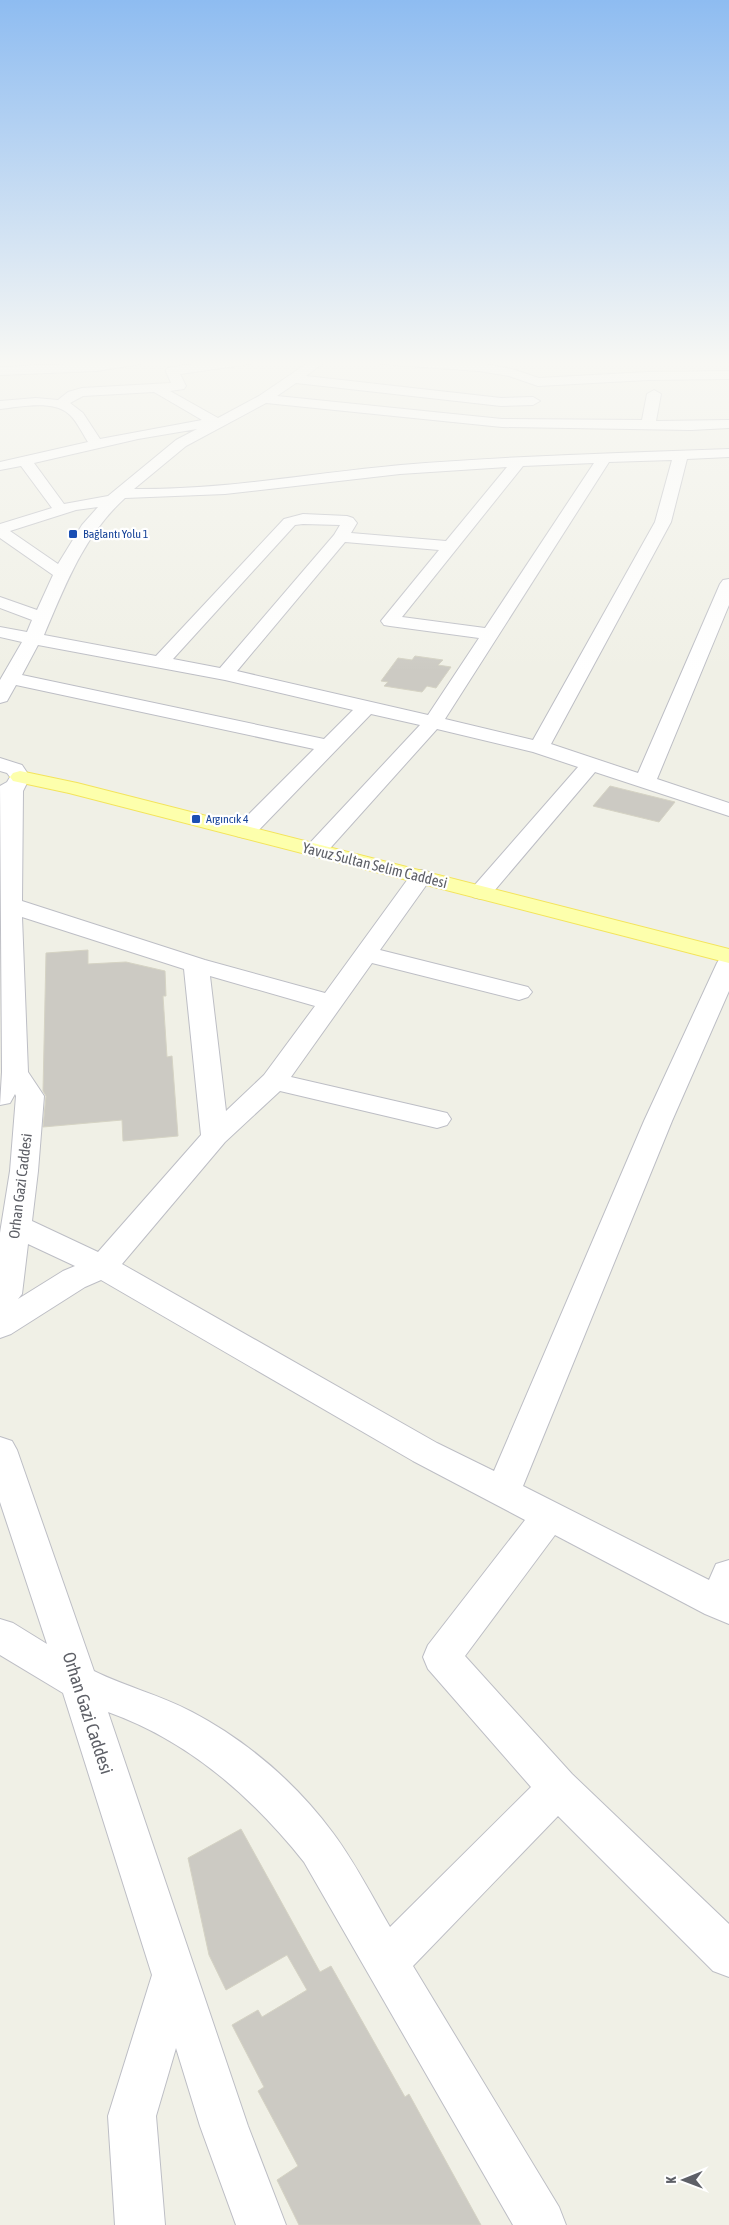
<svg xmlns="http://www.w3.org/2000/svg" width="729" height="2225" viewBox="0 0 729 2225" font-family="'Asap Condensed',sans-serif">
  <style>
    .building { fill: #cccac3; stroke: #d5d3c4 }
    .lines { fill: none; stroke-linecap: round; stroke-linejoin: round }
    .minor-casing { stroke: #bdbec5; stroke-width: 2 }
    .major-casing { stroke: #f3e45c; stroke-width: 2 }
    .minor { fill: #fff; fill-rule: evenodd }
    .major { fill: #fdffac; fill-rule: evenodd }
    .transit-dot { fill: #1a4fb4; stroke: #fff; stroke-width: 2 }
    .labels { text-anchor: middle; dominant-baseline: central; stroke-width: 4.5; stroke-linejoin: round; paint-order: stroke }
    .far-transit-label { font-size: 12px; fill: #164399; stroke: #fff; text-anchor: start }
    .street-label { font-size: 15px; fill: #5e6067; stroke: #fff }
    .near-street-label { font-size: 18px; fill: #5e6067; stroke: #fff }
  </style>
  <rect width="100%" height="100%" fill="#f0f0e6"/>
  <path class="building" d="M415,656L443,660L438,665L451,667L436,688L427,686L422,692L384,686L388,682L381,681L398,658L412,660Z
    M610,786L675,802L659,822L593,806Z
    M88,950V964L126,962L165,971L166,996H163L167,1057L172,1056L178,1136L123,1141L122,1120L43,1127L46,1096L43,1091L46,953Z
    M241,1829L320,1972L331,1966L405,2097L409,2094L481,2225H299L277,2180L298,2166L258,2091L264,2087L232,2025L258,2010L262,2017L307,1990L287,1955L226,1990L209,1955L188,1858Z"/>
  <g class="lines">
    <defs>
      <path id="minor" d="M113,360H146L140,364L96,371L0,375V367L96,363Z
        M220,360H256L250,364L180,374L186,386L184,389L170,391L218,418L259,396L312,360H327L306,376L501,398L533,397L540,401L533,405L501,406L296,383L277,396L502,419L642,420L647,394L654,390L661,394L656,421L729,420V428L691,430L502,427L266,403L186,446L134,489C224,490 312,473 401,465C510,456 620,453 729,449V457L687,459L671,522L551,744L638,773L720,584L723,580L729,579V605L657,779L729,803V816L595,772L489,897L481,899L473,897L469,892L473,887L578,767L533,752L437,729L324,855L316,857L308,855L305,850L308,845L420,725L371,714L253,836L245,838L237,836L234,831L237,826L314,749L16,685L7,701L0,703V680L22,642L0,637V627L27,632L32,620L0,608V597L37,610L53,575L0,538V524L52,508L21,466L0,470V462L88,442C82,433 78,423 70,415C54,399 20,407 0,409V401L36,398L58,400L68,392L82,388L171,383L166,371L167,368ZM154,392L202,420L100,439L83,413L70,403L83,396ZM197,429L176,440L108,496L64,504L34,463L138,439ZM672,460L655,522L533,740L445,719L609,462ZM594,463L485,628L402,617L523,466ZM507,467L446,541L351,533L357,523L353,518L347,516L303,514L284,519L156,656L44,635C65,586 84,535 125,498L225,494L400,474ZM98,507L82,525L58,564L10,531L76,510ZM303,524L340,525L334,535L220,668L173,659L295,525ZM345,542L439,550L381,621L384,625L390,626L479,638L428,715L237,671ZM38,645L225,680L353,710L324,739L22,675Z
        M375,360H441L479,363L512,369L539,378L648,372L729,371V379L648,380L538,386L509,376L479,371L381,364Z
        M0,758L22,765L30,777L23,791L22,901L205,960L325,993L413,872L421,870L429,872L432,877L380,950L528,987L532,992L528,997L519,1000L372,963L291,1077L447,1113L451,1119L447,1125L437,1128L280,1091L225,1142L122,1264L437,1443L494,1471L644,1121L717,963L720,958L729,956V991L672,1121L523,1486L709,1580L716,1564L729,1560V1624L705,1614L555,1535L465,1656L572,1774L729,1924V1977L713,1971L558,1816L413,1966L559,2207L566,2225H513L304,1862C251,1796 189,1741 108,1712L248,2126L286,2225H236L200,2126L176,2048L156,2116L165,2225H115L108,2116L152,1975L63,1693L0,1655V1619L13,1623L47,1644L0,1502V1437L12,1441L17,1450L94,1671C126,1687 161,1695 192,1712C247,1741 296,1783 333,1833C354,1861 372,1896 390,1927L531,1787L428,1669L423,1657L428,1645L525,1520L413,1461L101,1280L85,1287L11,1334L0,1338V1233L10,1171L16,1096L15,1094L10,1103L0,1105L2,1072L0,786L7,782L10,777L7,773L0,771ZM22,917L184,969L201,1135L98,1252L32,1221L38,1171L44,1096L28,1072ZM210,976L315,1006L264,1075L226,1111ZM28,1244L75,1266L63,1271L18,1299L22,1294Z"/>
      <path id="major" d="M20,771L77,783L729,949V963L69,793L13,781L10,777L13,773Z"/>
    </defs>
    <use href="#minor" class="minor-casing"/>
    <use href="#major" class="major-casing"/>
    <use href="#minor" class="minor"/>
    <use href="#major" class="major"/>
  </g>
  <linearGradient id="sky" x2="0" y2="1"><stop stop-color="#8ebcf1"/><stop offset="0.54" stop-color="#f8f8f4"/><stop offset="1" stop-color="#f8f8f4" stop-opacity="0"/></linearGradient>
  <rect width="729" height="672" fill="url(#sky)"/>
  <g class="transit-dot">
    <rect x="68" y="529" width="10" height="10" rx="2.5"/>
    <rect x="191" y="814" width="10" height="10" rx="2.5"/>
  </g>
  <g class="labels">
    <g class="far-transit-label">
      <text x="83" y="534">Bağlantı Yolu 1</text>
      <text x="206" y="819">Argıncık 4</text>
    </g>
    <g class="street-label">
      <text transform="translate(375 865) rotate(14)">Yavuz Sultan Selim Caddesi</text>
      <text transform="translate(20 1186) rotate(-83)">Orhan Gazi Caddesi</text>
    </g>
    <g class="near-street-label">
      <text transform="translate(88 1713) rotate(72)">Orhan Gazi Caddesi</text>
    </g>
  </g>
  <g transform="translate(684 2180) rotate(269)" stroke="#ffffff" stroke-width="4" paint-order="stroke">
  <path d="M0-4L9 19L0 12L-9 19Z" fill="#5e6067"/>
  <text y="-8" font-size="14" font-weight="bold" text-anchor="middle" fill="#5e6067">K</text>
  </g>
</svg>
